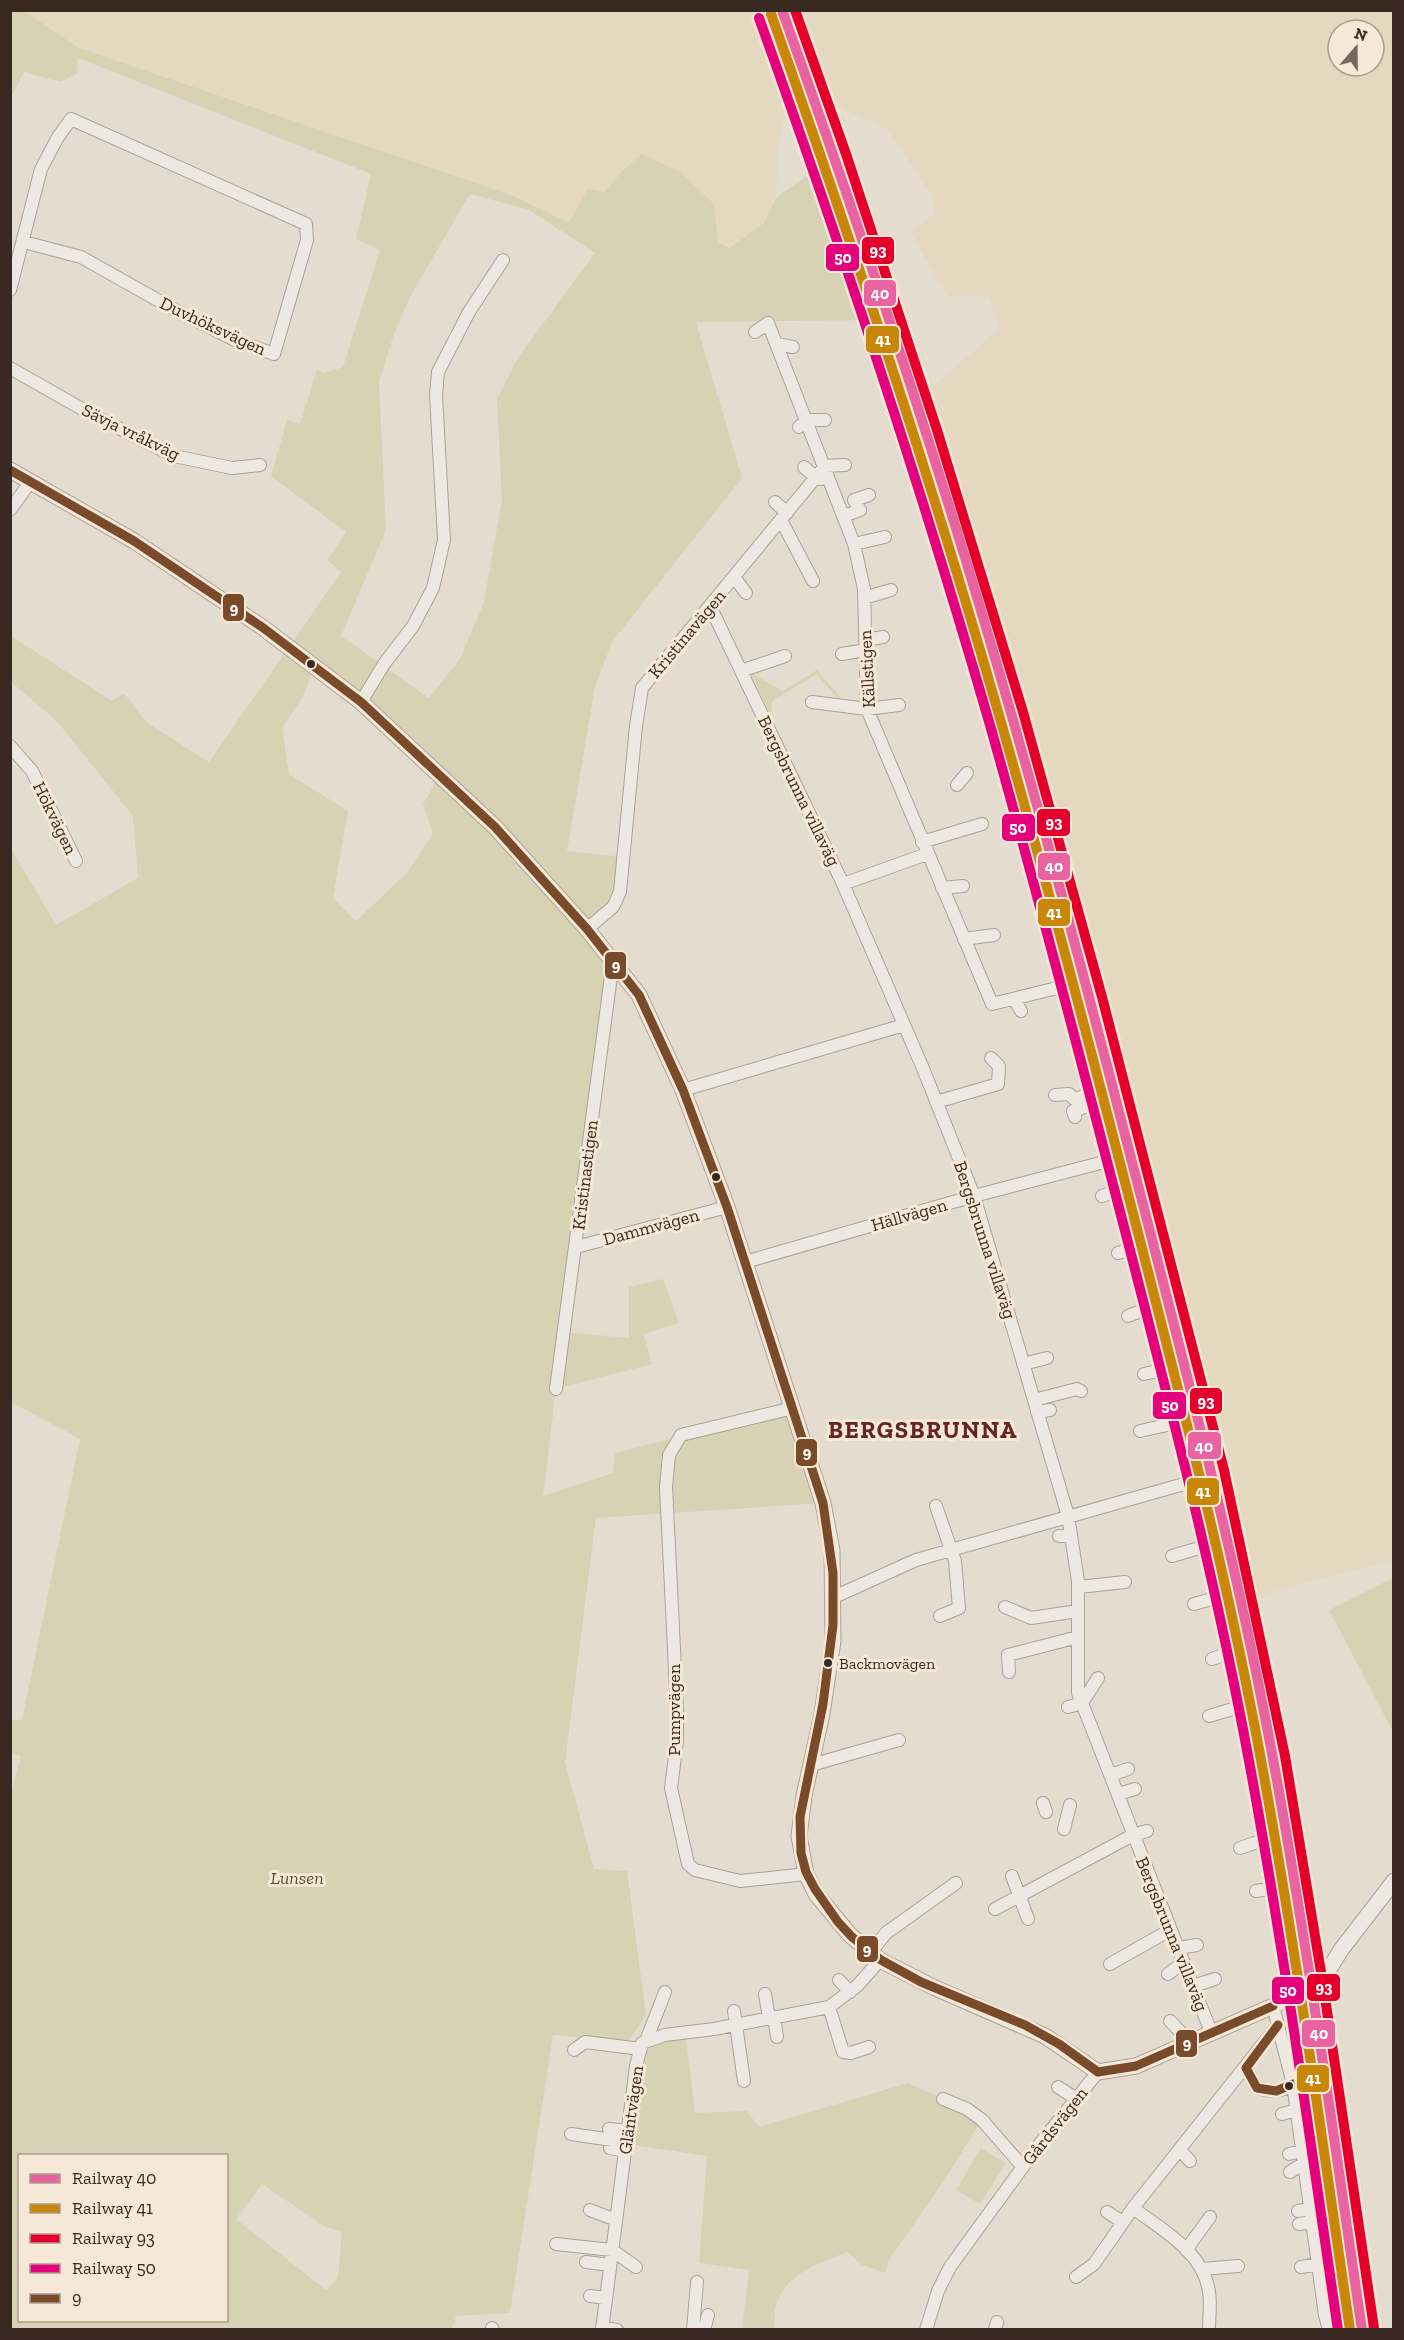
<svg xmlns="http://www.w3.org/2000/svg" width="1404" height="2340" viewBox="0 0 1404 2340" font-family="'Zilla Slab',serif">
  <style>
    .farmland { fill: #e4d8c1; fill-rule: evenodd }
    .green { fill: #d7d2b3; fill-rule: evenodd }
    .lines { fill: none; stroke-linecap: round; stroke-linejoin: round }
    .minor-casing { stroke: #aba198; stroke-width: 14 }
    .tertiary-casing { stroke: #aba198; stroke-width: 17 }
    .minor { stroke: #ede8e1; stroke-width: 12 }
    .tertiary { stroke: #ede8e1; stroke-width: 15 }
    .bus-1-casing { stroke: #f5e8d7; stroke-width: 14 }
    .bus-1 { stroke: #7a4b2a; stroke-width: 9 }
    .rail-1-casing { stroke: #f5e8d7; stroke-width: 15 }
    .rail-2-casing { stroke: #f5e8d7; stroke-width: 15 }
    .rail-3-casing { stroke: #f5e8d7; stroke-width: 15 }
    .rail-4-casing { stroke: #f5e8d7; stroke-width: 15 }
    .rail-1 { stroke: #e863a0; stroke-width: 10 }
    .rail-2 { stroke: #c88708; stroke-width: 10 }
    .rail-3 { stroke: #e4002b; stroke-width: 10 }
    .rail-4 { stroke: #e5007d; stroke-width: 10 }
    .bus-dot { fill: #3a2920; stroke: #f5e8d7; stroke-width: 2 }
    .labels { text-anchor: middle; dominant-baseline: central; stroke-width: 6; stroke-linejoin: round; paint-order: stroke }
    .bus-label { font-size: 16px; fill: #3a2920; stroke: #f5e8d7; text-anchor: start }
    .street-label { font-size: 18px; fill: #3a2920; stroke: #f5e8d7 }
    .park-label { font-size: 18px; font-style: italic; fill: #505627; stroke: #f5e8d7 }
    .district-label { font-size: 24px; font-weight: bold; letter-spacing: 1.5px; fill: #652520; stroke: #f5e8d7 }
    .line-badge { stroke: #f5e8d7; stroke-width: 2 }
    .badge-label { font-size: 16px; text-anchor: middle; font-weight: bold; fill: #fff }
  </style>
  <rect width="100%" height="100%" fill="#e5dcd0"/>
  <path class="farmland" d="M24,11H758L789,94L778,147L776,198L764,223L729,248L718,242L714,204L623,170L605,192L588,188L569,223L514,196L79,48Z
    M797,11H1393V1560L1253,1597L1133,1112L993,603L924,394L1000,328L988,297L947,296L910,231L934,215L933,197L887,129L834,105ZM1338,30H1374V66H1338Z"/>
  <path class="green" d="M11,11H24L79,48L514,196L569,223L588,188L605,192L623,170L642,154L679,171L714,204L718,242L729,248L764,223L776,198L815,170L858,293L870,299L876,320L696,322L742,478L612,642L595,687L567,851L624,857L620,892L587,929L613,961L564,1332L629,1338V1287L663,1279L679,1323L644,1334L652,1364L556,1389L543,1496L613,1473L615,1453L793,1408L823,1503L596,1518L565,1762L594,1869L627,1871L646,2015L628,2042L553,2035L510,2313L456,2316L452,2330L11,2329L10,1797L21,1756L11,1753V1720H22L80,1439L11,1402L10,847L56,925L138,878L133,816L56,720L11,682V636L112,701L124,693L146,722L209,762L341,572L327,560L346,532L271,476L287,420L300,424L317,370L324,373L343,367L380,250L356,239L371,174L78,58L77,74L60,82L24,72L11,98ZM470,194L529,210L595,253L517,359L497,399L502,499L484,602L460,659L429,698L341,636L386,530L379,382L395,331L411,295ZM318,659L365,694L430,754L434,786L423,804L433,833L407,873L356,921L333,898L348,811L289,774L282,728L302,698ZM20,2156H226V2320H20ZM262,2184L324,2226L342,2232L338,2278L326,2290L236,2219Z
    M817,670L846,704H842L817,674L772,701L771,716L751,673L783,691Z
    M1393,1578V1732L1329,1610Z
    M685,2031L695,2113L747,2111L759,2127L908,2083L967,2109L982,2120L943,2182L889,2260L885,2273L862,2265L847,2252C820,2263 786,2273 776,2305C774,2313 775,2322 774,2329H742L749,2270L699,2263L707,2156L626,2144L642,2043Z
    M981,2148L1006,2163L980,2204L956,2190Z"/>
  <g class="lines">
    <defs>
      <path id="minor" d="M10,290L41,169L58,137L71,119L306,224L307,240L274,354L235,340L177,311L81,257L24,242
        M755,332L768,323L854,544L864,589L867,709L992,1004L1065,986L1237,1672L1292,1997
        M777,344L793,347
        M10,368L91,414L174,456L232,468L260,465
        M799,427L807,420H825
        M804,467L816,478L821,479
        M775,502L787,513
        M10,510L31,481
        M844,516L860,510L854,500L869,495
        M781,520L813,581
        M854,544L885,537
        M734,577L746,593
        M864,598L891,590
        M710,606L843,884L922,1066L974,1196L1068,1516L1078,1581V1693L1211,2032
        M866,640L883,637
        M842,654L866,650
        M741,671L785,656
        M361,702L384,664L413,626L433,588L444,540L436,395L438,372L469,312L503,260
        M812,702L867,709L899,705
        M10,746L32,771L76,861
        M957,785L967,773
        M922,842L982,824
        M843,884L927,854
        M942,888L963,886
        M587,929L613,907L620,892L636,726L642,688L825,466L845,465
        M964,939L994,935
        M1014,999L1021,1011
        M683,1090L904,1025
        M1055,1095L1069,1094L1074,1099L1092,1094
        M936,1102L998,1084L999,1066L991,1058
        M1075,1117L1073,1111L1094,1104
        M1102,1196L1116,1191
        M576,1247L727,1207
        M1118,1253L1131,1249
        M745,1262L974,1196L1108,1161
        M1128,1316L1146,1309
        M1023,1364L1047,1358
        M1144,1374L1162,1370
        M556,1389L613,961
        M1034,1400L1077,1389L1081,1391
        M793,1408L681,1435L669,1455L666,1487L677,1710V1741L671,1788L688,1864L695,1870L740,1881L806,1874
        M1037,1412L1050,1410
        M1140,1431L1176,1423
        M936,1506L955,1561L959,1608L940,1616
        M1059,1536H1071
        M1172,1556L1206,1546
        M1079,1587L1125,1582
        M834,1597L916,1560L1191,1482
        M1194,1604L1219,1597
        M1005,1607L1031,1618L1078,1611
        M1212,1659L1232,1652
        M1009,1672L1008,1655L1078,1637
        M1068,1707L1082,1703L1098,1678
        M1209,1716L1243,1706
        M811,1765L899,1740
        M1111,1775L1128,1769
        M1118,1794L1135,1789
        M1043,1803L1046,1812
        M1064,1829L1070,1805
        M1240,1848L1266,1839
        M1012,1876L1028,1919
        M1256,1891L1274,1888
        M995,1909L1133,1835L1147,1831
        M1178,1948L1197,1945
        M871,1952L886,1933L956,1883
        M1110,1964L1170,1930
        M1168,1974L1184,1962
        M839,1980L850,1992
        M1193,1986L1215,1979
        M765,1994L769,2018
        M1273,2006L1293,2084L1325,2315L1329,2330
        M829,2007L843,2052L851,2053L869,2047
        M734,2011L744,2081
        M774,2017L777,2037
        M1170,2021L1190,2042
        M646,2041L665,1992
        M574,2050L585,2042L641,2049
        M1246,2068L1257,2088C1272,2092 1280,2093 1293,2084
        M1058,2087L1075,2098
        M943,2099L967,2109L982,2120L1023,2167
        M1282,2114L1297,2110
        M609,2129L628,2131
        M571,2134L626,2142
        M610,2148L625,2151
        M1180,2150L1190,2161
        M1289,2154L1302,2151
        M1290,2172L1304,2163
        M1133,2208C1162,2230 1204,2252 1209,2292C1211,2304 1209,2317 1209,2330
        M590,2210L616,2220
        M1298,2211L1310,2209
        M1107,2212L1123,2222
        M1299,2224L1312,2222
        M556,2244L612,2250L636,2267
        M1186,2250L1210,2217
        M586,2262L610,2265
        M1301,2267L1318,2264
        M1202,2269L1238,2266
        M1076,2277L1094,2264L1133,2208L1278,2025
        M590,2296L606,2298
        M602,2327L617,2330
        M492,2328L493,2330
        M602,2330L636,2066L642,2043L665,2035L714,2029L829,2007L857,1986L880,1960
        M693,2330L697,2282
        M704,2330L708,2315
        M926,2330L938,2291L950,2267L1038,2146L1098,2072
        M995,2330L997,2322"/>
      <path id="tertiary" d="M10,470L134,541L262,627L361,702L495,827L587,929L639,995L683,1090L727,1207L823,1503L832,1550L833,1641L822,1714L804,1796L799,1836L806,1874L816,1894L850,1935L880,1960L933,1987L1045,2036L1098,2072L1136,2066L1273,2006L1311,1986L1326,1974L1341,1950L1394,1881"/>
    </defs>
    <use href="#minor" class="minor-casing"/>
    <use href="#tertiary" class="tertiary-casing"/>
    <use href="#minor" class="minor"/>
    <use href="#tertiary" class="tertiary"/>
    <defs>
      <path id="bus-1" d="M10,470L134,541L262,627L361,702L495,827L587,929L639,995L683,1090L727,1207L823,1503L833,1573V1625L823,1704L800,1817L801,1853L806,1872L815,1889L838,1922L852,1937L881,1960L921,1982L1025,2025L1059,2044L1098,2072
        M1278,2025L1246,2068L1257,2088L1276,2091L1293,2084
        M1098,2072L1136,2066L1273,2006"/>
    </defs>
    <use href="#bus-1" class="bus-1-casing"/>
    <use href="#bus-1" class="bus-1"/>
    <defs>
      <path id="rail-1" d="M782,10C866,244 945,481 1013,720C1055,867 1094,1014 1132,1162C1183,1360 1236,1557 1273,1759C1308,1948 1334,2139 1362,2330"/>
      <path id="rail-2" d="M771,14C854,248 933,484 1001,722C1043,869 1082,1016 1120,1163C1171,1361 1224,1559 1261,1760C1296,1949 1322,2139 1350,2330"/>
      <path id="rail-3" d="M795,10L846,154L937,430L1023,712L1102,997L1224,1470L1285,1756L1323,1984L1374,2328"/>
      <path id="rail-4" d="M759,18C843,251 921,487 990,725C1031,871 1070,1018 1108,1165C1159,1363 1212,1560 1249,1761C1284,1949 1310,2140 1338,2330"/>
    </defs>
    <use href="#rail-1" class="rail-1-casing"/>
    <use href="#rail-2" class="rail-2-casing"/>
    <use href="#rail-3" class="rail-3-casing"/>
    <use href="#rail-4" class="rail-4-casing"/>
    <use href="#rail-1" class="rail-1"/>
    <use href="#rail-2" class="rail-2"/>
    <use href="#rail-3" class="rail-3"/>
    <use href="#rail-4" class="rail-4"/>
  </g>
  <g class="bus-dot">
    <circle cx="311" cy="664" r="5"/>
    <circle cx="716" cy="1177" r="5"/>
    <circle cx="828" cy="1663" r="5"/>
    <circle cx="1289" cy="2086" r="5"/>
  </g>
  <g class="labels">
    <g class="bus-label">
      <text x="839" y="1663">Backmovägen</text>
    </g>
    <g class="street-label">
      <text transform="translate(213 326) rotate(25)">Duvhöksvägen</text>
      <text transform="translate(131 432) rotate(26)">Sävja vråkväg</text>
      <text transform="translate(687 634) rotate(-50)">Kristinavägen</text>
      <text transform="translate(867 669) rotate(-93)">Källstigen</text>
      <text transform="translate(799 791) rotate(64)">Bergsbrunna villaväg</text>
      <text transform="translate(55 818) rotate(64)">Hökvägen</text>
      <text transform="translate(585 1175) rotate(-83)">Kristinastigen</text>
      <text transform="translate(909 1215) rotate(-16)">Hällvägen</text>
      <text transform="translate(651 1227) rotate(-15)">Dammvägen</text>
      <text transform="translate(985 1240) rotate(72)">Bergsbrunna villaväg</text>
      <text transform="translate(674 1710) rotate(-90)">Pumpvägen</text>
      <text transform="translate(1172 1934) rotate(68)">Bergsbrunna villaväg</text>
      <text transform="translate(631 2110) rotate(-82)">Gläntvägen</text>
      <text transform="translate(1055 2126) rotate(-52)">Gårdsvägen</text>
    </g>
    <g class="park-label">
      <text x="297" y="1878">Lunsen</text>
    </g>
    <g class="district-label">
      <text x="923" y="1429">BERGSBRUNNA</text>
    </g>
  </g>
  <g class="line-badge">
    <rect x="861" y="236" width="34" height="29" rx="6" fill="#e4002b"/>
    <rect x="825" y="243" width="35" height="29" rx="6" fill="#e5007d"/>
    <rect x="863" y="279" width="34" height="28" rx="6" fill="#e863a0"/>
    <rect x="865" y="325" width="35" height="29" rx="6" fill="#c88708"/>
    <rect x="222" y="593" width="23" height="29" rx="6" fill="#7a4b2a"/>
    <rect x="1036" y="808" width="35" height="29" rx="6" fill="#e4002b"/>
    <rect x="1001" y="813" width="35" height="29" rx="6" fill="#e5007d"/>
    <rect x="1037" y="852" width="34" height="29" rx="6" fill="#e863a0"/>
    <rect x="1037" y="898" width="34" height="29" rx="6" fill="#c88708"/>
    <rect x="604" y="951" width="23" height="29" rx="6" fill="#7a4b2a"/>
    <rect x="1189" y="1387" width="34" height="28" rx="6" fill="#e4002b"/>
    <rect x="1152" y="1391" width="35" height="29" rx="6" fill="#e5007d"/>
    <rect x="1187" y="1431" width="35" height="29" rx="6" fill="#e863a0"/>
    <rect x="795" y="1438" width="23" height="29" rx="6" fill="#7a4b2a"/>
    <rect x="1186" y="1477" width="34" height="29" rx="6" fill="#c88708"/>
    <rect x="856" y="1935" width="23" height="28" rx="6" fill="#7a4b2a"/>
    <rect x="1306" y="1973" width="35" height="29" rx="6" fill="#e4002b"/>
    <rect x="1271" y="1976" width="34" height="29" rx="6" fill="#e5007d"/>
    <rect x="1301" y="2019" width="35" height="29" rx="6" fill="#e863a0"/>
    <rect x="1175" y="2029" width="23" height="29" rx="6" fill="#7a4b2a"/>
    <rect x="1296" y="2064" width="34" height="29" rx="6" fill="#c88708"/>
  </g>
  <g class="badge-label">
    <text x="878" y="256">93</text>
    <text x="843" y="263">50</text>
    <text x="880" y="299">40</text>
    <text x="883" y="345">41</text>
    <text x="234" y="614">9</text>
    <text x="1054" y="828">93</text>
    <text x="1018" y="833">50</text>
    <text x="1054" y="872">40</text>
    <text x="1054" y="918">41</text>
    <text x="616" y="971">9</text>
    <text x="1206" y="1407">93</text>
    <text x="1170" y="1411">50</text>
    <text x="1204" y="1452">40</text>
    <text x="807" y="1458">9</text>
    <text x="1203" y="1497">41</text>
    <text x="867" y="1955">9</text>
    <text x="1324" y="1993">93</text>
    <text x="1288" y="1996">50</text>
    <text x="1319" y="2039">40</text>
    <text x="1187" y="2049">9</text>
    <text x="1313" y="2084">41</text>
  </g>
  <rect width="1404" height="2340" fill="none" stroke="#3a2920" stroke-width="24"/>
  <rect x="18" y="2154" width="210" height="168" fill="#f5e8d7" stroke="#aa9c8e" stroke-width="1.5"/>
  <rect x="30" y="2174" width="30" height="9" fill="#e863a0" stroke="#aa9c8e" stroke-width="1.5"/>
  <text x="72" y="2184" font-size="18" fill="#3a2920">Railway 40</text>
  <rect x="30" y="2204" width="30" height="9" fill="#c88708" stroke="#aa9c8e" stroke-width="1.5"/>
  <text x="72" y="2214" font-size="18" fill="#3a2920">Railway 41</text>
  <rect x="30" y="2234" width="30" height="9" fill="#e4002b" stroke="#aa9c8e" stroke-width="1.5"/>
  <text x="72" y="2244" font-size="18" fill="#3a2920">Railway 93</text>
  <rect x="30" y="2264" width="30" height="9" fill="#e5007d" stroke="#aa9c8e" stroke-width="1.5"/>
  <text x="72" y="2274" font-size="18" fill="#3a2920">Railway 50</text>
  <rect x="30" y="2294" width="30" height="9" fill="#7a4b2a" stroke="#aa9c8e" stroke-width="1.5"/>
  <text x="72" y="2304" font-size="18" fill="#3a2920">9</text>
  <g transform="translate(1356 48) rotate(20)"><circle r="28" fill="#f5e8d7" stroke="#aa9c8e" stroke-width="1.5"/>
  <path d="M0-4.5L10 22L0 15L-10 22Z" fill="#76685e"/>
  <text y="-9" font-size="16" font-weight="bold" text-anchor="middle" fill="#3a2920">N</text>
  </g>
</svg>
